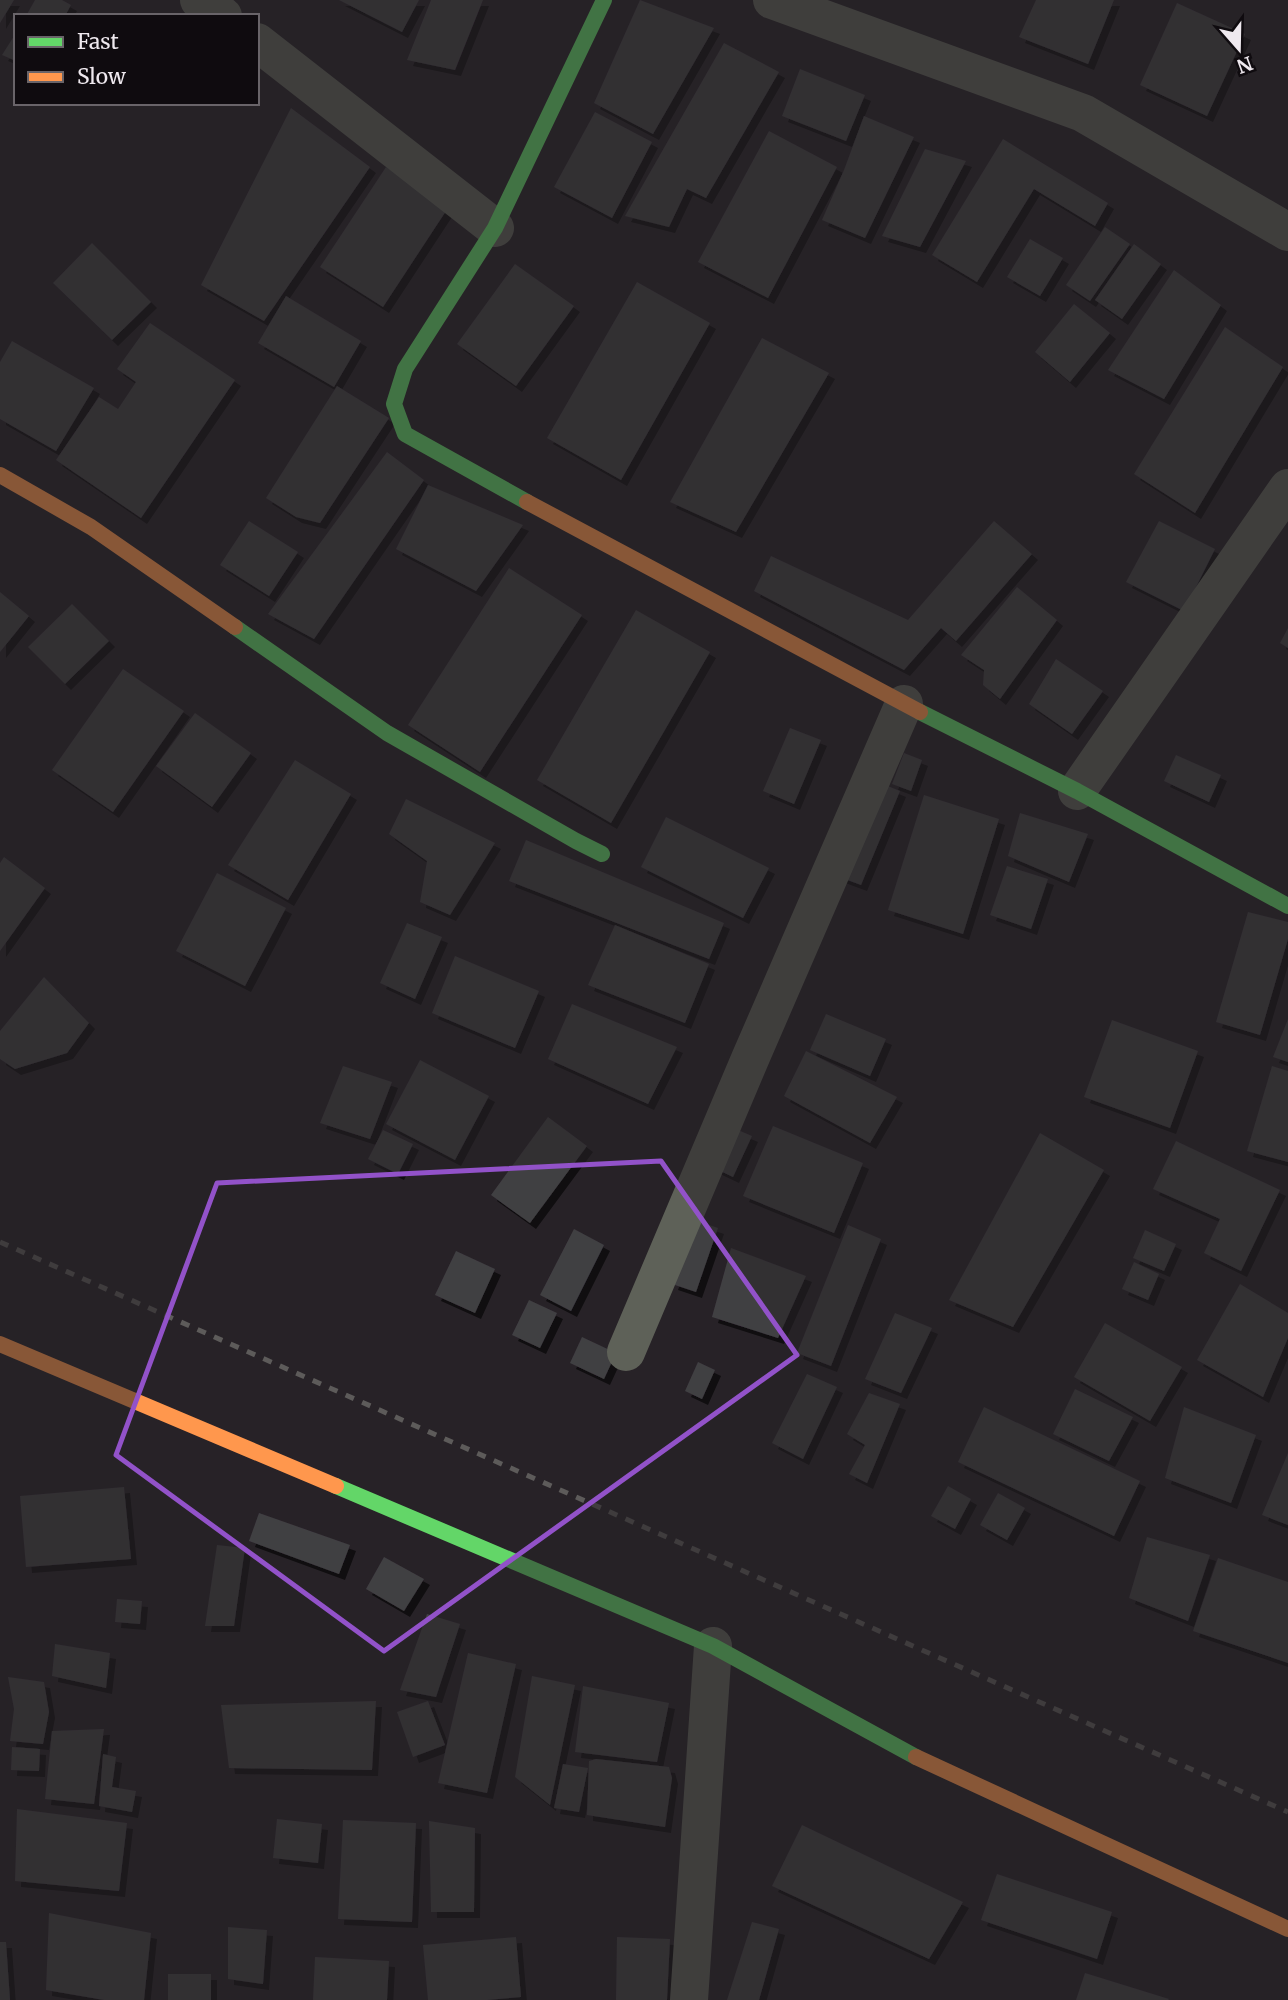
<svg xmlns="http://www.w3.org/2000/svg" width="1288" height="2000" viewBox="0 0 1288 2000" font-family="Merriweather,serif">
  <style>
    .building { fill: #413f43; filter: url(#shadow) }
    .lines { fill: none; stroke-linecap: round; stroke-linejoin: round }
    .street { stroke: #5e6158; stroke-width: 38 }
    .fast { stroke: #63d668; stroke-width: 16 }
    .slow { stroke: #ff974d; stroke-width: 16 }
    .rail { stroke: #5d5b5a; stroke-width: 5; stroke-dasharray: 9 9; stroke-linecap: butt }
    .marked { fill: none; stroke: #9252c9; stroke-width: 5; stroke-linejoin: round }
  </style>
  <defs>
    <filter id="shadow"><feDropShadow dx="6" dy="6" stdDeviation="0" flood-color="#0009"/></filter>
  </defs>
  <rect width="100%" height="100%" fill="#272227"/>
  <path class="building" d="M0,0H14L0,23Z
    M35,0H62L71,5L65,16H26Z
    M339,0H419L402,32Z
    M431,0H483L455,70L407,60Z
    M640,0L714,28L653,134L594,103Z
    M1036,0H1114L1088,64L1019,37Z
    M1177,3L1245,34L1207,116L1140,85Z
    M16,33V61L2,55Z
    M724,43L779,72L706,198L687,189L669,227L625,216Z
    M800,69L865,95L846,141L782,116Z
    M291,108L370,167L264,321L201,285Z
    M595,112L652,142L612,218L554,187Z
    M864,116L914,137L865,238L822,220L844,170Z
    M769,131L837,167L768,298L698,262Z
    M1003,139L1108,203L1095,226L1034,189L977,282L932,255Z
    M925,149L966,161L920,247L882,236Z
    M386,167L448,208L383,307L320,267Z
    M1105,227L1130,244L1090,301L1066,285Z
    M1030,239L1063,258L1040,296L1007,277Z
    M92,243L151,302L112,340L53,283Z
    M1134,244L1161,264L1122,319L1095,300Z
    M515,264L574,306L516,386L457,344Z
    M1174,270L1221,305L1164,399L1108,370Z
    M637,282L710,323L621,480L547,438Z
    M286,296L361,341L334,387L258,343Z
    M1074,304L1110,333L1070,382L1035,352Z
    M150,323L235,380L141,518L56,460L99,397L118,409L136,382L117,369Z
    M1225,327L1283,367L1195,513L1134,474Z
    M762,338L829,373L736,532L670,502Z
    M12,341L94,388L56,451L0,419V362Z
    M337,386L389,418L320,523L296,517L266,498Z
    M387,452L424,480L314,639L268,614Z
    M428,485L523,525L476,591L396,549Z
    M249,521L298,552L269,596L220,565Z
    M994,521L1032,554L956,641L941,628L904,670L754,591L771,556L908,620Z
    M1159,521L1215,549L1184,611L1126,582Z
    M509,568L582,615L480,772L408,725Z
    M1017,587L1057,620L1000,699L983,685L984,670L961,655Z
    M0,592L29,616L0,652Z
    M72,604L109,641L65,684L28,647Z
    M636,610L710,652L611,823L537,780Z
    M1288,628V648L1280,643Z
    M1056,659L1103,691L1072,734L1029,704Z
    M123,669L184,711L113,812L52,770Z
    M195,713L251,753L212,807L156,766Z
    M790,728L821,740L794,804L763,791Z
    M904,753L922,760L911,791L892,784Z
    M1176,755L1221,775L1209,802L1164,781Z
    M295,760L351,794L288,900L228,865Z
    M873,780L900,791L861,885L834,875Z
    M924,795L999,819L963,934L888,910Z
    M406,799L495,843L450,915L420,902L427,861L389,834Z
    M1020,813L1088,834L1069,882L1008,856Z
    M666,817L769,868L743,918L641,867Z
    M526,840L724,923L709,959L509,881Z
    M4,857L45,888L0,951V863Z
    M1007,866L1048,879L1031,929L990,915Z
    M217,873L286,908L245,986L176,951Z
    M1248,912L1288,922V939L1260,1035L1216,1022Z
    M407,923L442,937L415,999L380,983Z
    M615,925L709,964L685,1023L588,985Z
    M455,956L539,991L515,1048L432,1013Z
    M44,977L89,1023L67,1053L15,1069L0,1059V1031Z
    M572,1004L677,1047L648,1104L548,1059Z
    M826,1014L886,1039L870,1076L810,1050Z
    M1288,1019V1062L1273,1057Z
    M1112,1020L1198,1051L1170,1128L1084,1097Z
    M806,1051L897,1097L870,1143L784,1096Z
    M420,1060L489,1096L455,1160L386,1124Z
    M343,1066L392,1082L370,1139L320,1123Z
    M1272,1066L1288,1071V1162L1247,1151Z
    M548,1117L587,1146L530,1223L491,1195Z
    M773,1126L863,1163L834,1233L743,1196Z
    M731,1127L752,1136L733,1177L712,1167Z
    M383,1130L413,1144L398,1174L368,1159Z
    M1040,1133L1104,1170L1013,1327L949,1300Z
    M1176,1141L1280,1190L1241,1271L1204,1253L1220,1219L1153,1189Z
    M694,1220L718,1228L696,1292L672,1284Z
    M848,1225L881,1239L831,1366L797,1353Z
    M574,1229L604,1245L571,1311L540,1295Z
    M1145,1230L1176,1244L1164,1271L1133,1258Z
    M731,1248L806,1276L778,1338L712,1317Z
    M456,1251L495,1269L475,1313L435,1295Z
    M1134,1262L1159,1274L1148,1300L1122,1289Z
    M1240,1284L1288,1313V1338L1263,1397L1197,1360Z
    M529,1300L557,1313L540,1348L512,1335Z
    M895,1313L932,1328L901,1393L865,1379Z
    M1105,1323L1182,1367L1150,1421L1074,1377Z
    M582,1337L616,1353L604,1379L570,1363Z
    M698,1362L715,1370L702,1399L685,1391Z
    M807,1374L837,1387L803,1459L772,1443Z
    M1075,1389L1133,1417L1109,1461L1053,1434Z
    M869,1393L900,1404L867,1483L849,1474L865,1445L847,1434Z
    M984,1407L1140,1481L1114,1536L958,1462Z
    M1184,1407L1256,1435L1231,1503L1165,1478Z
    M1288,1453V1525L1262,1515Z
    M948,1486L971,1499L955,1529L931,1516Z
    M124,1487L131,1559L26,1567L20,1496Z
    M998,1493L1025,1508L1007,1540L980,1525Z
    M259,1513L350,1545L339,1574L249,1541Z
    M1147,1537L1210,1555L1188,1621L1129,1598Z
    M217,1545L245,1548L234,1626H205Z
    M384,1557L424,1579L404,1611L366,1589Z
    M1218,1558L1288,1582V1663L1193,1631Z
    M117,1599L142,1601L140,1624L115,1622Z
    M427,1614L460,1624L436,1697L400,1690Z
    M55,1644L110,1653L106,1688L52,1676Z
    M468,1653L516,1664L487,1793L438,1783Z
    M532,1676L575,1685L550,1805L515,1777Z
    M8,1677L44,1682L49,1712L43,1744L10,1741L14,1709Z
    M583,1686L669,1703L657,1762L575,1752Z
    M376,1701L372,1770L229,1768L221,1705Z
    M428,1701L445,1745L413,1757L397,1712Z
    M104,1729L94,1804L45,1799L52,1731Z
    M12,1747L40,1749L39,1771L11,1770Z
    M103,1754L116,1757L112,1787L136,1791L132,1812L99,1806Z
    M596,1759L669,1767L672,1778L665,1827L587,1815L589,1761Z
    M563,1764L588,1768L579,1812L554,1808Z
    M17,1809L127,1823L119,1891L15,1881Z
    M277,1819L322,1824L318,1863L273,1858Z
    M343,1820L416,1823L412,1922L338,1919Z
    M429,1821L475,1828L474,1912H431Z
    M802,1825L963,1902L929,1959L772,1886Z
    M997,1874L1112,1912L1097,1959L981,1920Z
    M49,1913L151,1933L144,2000H104L46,1990Z
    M752,1922L779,1929L759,2000H727Z
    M228,1927L267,1930L263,1984L228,1979Z
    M516,1937L521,1997L487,2000H428L423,1945Z
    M617,1937L670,1939L667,2000H616Z
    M0,1942H6L10,2000H0Z
    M315,1957L389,1961L387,2000H313Z
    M1085,1973L1169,1999L1168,2000H1076Z
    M168,1974H211V2000H168Z"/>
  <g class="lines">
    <path class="street" d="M199,0L210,6L223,16
      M772,0L1083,113L1288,232
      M257,42L495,228
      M1077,791L1288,488
      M626,1352L750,1059L904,704
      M689,2000L713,1646"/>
    <path class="fast" d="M527,502L405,434L394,404L405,369L495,228L604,0
      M235,627L387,733L576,841L602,854
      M920,712L1077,791L1288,906
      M336,1486L713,1646L916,1757"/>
    <path class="slow" d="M0,475L91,527L235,627
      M527,502L920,712
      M0,1344L336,1486
      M916,1757L1288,1929"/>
    <path class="rail" d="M0,1242L1288,1812"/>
  </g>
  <path d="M0 0H1288V2000H0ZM661,1161L797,1355L384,1651L116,1455L217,1183Z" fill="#272227" fill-opacity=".55" fill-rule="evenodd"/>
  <path class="marked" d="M661,1161L797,1355L384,1651L116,1455L217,1183Z"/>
  <rect x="14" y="14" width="245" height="91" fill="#0f0b0f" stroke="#696469" stroke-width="2"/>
  <rect x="28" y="37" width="35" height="10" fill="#63d668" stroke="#696469" stroke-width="2"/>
  <text x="77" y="49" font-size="21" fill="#efe9ef">Fast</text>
  <rect x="28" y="72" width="35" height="10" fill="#ff974d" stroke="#696469" stroke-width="2"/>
  <text x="77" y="84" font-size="21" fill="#efe9ef">Slow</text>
  <g transform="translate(1239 49) rotate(160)" stroke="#0f0b0f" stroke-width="5" paint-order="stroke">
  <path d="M0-5L12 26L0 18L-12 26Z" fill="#efe9ef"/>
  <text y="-10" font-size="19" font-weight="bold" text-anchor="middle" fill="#efe9ef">N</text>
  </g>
</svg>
